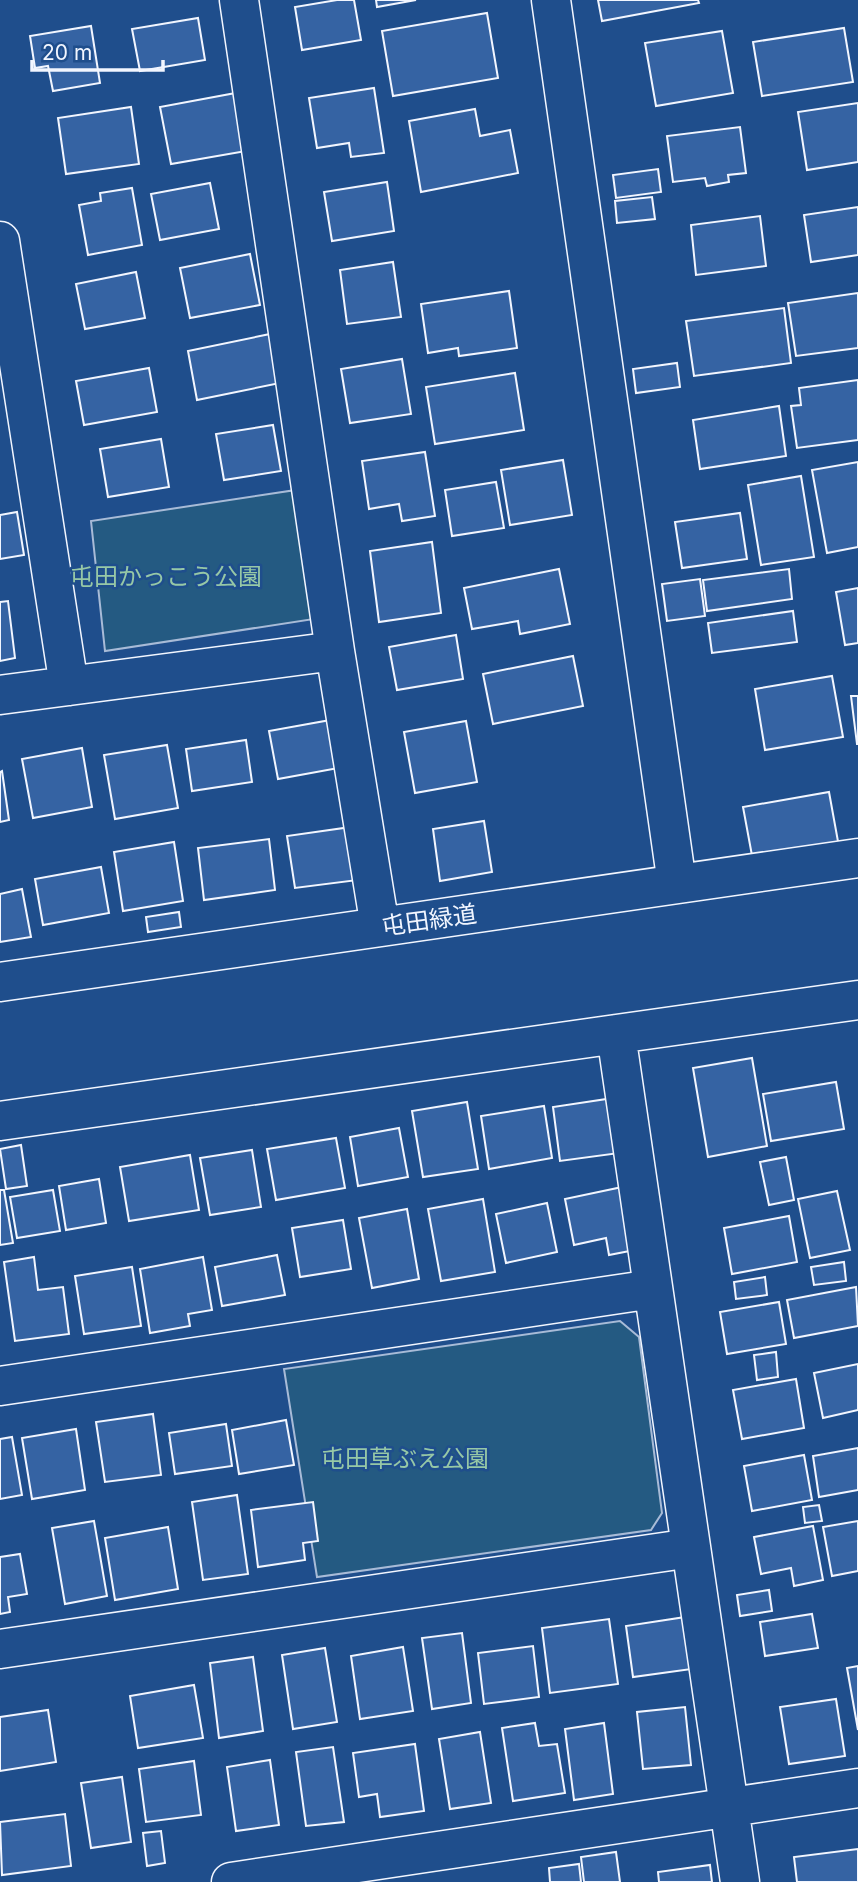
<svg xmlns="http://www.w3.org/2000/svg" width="858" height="1882" viewBox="0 0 858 1882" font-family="Inter,'Noto Sans JP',sans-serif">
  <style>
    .green { fill: #245a82; stroke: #a8bbd7; stroke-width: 2 }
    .building { fill: #3563a3; stroke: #f2f6ff; stroke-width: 2 }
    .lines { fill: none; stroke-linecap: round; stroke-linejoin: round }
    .street-casing { stroke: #f2f6ff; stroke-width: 41 }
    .street { stroke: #1f4e8c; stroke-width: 38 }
    .labels { text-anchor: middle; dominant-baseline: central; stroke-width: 5; stroke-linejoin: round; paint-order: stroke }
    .park-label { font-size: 24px; fill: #97c8a6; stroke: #1f4e8c }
    .street-label { font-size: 24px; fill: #f2f6ff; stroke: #1f4e8c }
  </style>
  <rect width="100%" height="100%" fill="#1f4e8c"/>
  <path class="green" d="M296,490L314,619L105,651L91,521Z
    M620,1321L639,1337L662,1513L651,1530L317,1577L284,1369Z"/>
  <path class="building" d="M337,0H354L361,40L302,50L295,7Z
    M376,0H416L377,7Z
    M598,0H698L699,3L602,21Z
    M487,13L498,78L393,96L382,31Z
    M198,18L205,60L140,71L132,29Z
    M91,26L100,83L53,91L48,66L35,68L30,36Z
    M844,28L853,82L762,96L753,42Z
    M722,31L733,93L656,106L645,43Z
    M374,88L384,153L351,157L349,143L317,148L309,98Z
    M241,92L252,150L171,164L160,107Z
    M858,103V162L807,170L798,112Z
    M131,107L139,164L66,174L58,118Z
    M475,109L480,136L510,130L518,173L421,192L409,121Z
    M740,127L746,173L728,175L729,182L707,186L705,178L673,182L667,136Z
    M658,169L661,192L616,198L613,175Z
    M387,182L394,231L332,241L324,192Z
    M210,183L219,229L160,240L151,194Z
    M132,188L142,245L88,255L79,205L101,201L100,193Z
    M652,197L655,219L617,223L615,201Z
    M858,207V255L811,262L804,215Z
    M760,216L766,266L696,275L691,225Z
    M250,254L260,305L190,318L180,268Z
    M393,262L401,317L347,324L340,270Z
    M136,272L145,318L85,329L76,284Z
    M509,291L517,348L459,356L458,348L428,353L421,304Z
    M858,293V348L796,356L788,303Z
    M784,308L791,363L694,376L686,321Z
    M270,334L280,383L197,400L188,351Z
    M402,359L411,414L350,423L341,369Z
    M677,363L680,387L636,393L633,369Z
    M149,368L157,412L84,425L76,381Z
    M515,373L524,430L435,444L426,387Z
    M858,380V440L797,448L791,406L801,405L799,388Z
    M779,406L786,456L700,469L693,420Z
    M273,425L281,471L224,480L216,434Z
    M161,439L169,487L108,497L100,449Z
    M425,452L435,516L402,521L399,504L369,509L362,461Z
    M563,460L572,515L510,525L501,470Z
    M858,462V547L827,553L812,470Z
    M801,476L814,557L761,565L748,485Z
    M496,482L504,528L452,536L445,490Z
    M17,512L24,555L0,559V515Z
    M740,513L747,559L682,568L675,522Z
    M432,542L441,613L379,622L370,551Z
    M559,569L570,624L520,634L518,621L472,629L464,588Z
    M789,569L792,599L707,611L703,580Z
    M700,579L705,616L667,621L662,584Z
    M858,588V643L845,645L836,592Z
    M8,601L15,658L0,661V602Z
    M793,611L797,642L712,653L708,623Z
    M456,635L463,679L397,690L389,647Z
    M573,656L583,706L493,724L483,674Z
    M832,676L843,737L765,750L755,689Z
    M851,696H858V744H857Z
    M336,719L344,767L278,779L269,731Z
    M466,721L477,782L415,793L404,732Z
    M246,740L252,782L192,791L186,749Z
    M167,745L178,808L115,819L104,755Z
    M82,748L92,807L33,818L22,759Z
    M2,771L9,820L0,822V772Z
    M829,792L839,847L753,861L743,807Z
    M484,821L492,872L440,881L433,829Z
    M351,827L358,880L295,888L287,836Z
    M269,839L275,890L204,900L198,848Z
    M174,842L183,901L123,911L114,852Z
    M101,867L109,913L43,925L35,879Z
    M22,889L31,937L0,942V894Z
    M179,912L181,927L148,932L146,917Z
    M752,1058L767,1146L708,1157L693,1068Z
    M836,1082L844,1129L771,1141L763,1094Z
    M620,1097L627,1152L560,1161L553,1107Z
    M467,1102L478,1169L423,1177L412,1111Z
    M544,1106L552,1158L489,1169L481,1116Z
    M399,1128L408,1177L358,1186L350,1137Z
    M336,1138L345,1188L276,1200L267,1149Z
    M21,1145L27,1186L6,1189L0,1149Z
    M252,1150L261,1207L210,1215L200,1158Z
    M190,1155L199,1210L129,1221L120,1167Z
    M786,1157L794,1200L769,1205L760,1162Z
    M99,1179L106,1223L66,1230L59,1186Z
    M627,1186L640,1249L609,1255L606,1238L574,1245L565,1199Z
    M0,1190H4L13,1243L0,1245Z
    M53,1190L60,1231L17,1238L10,1197Z
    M837,1191L850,1250L810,1258L798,1199Z
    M483,1199L495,1272L441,1281L428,1209Z
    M547,1203L557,1252L506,1263L496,1214Z
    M407,1209L419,1279L372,1288L359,1218Z
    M789,1216L797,1262L732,1274L724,1228Z
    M343,1220L351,1269L300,1277L292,1228Z
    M277,1255L285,1295L222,1306L215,1267Z
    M34,1257L38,1290L63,1287L69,1334L15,1341L4,1262Z
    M203,1257L212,1310L188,1314L190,1326L150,1333L140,1269Z
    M844,1262L846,1281L814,1285L811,1267Z
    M132,1267L141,1326L84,1334L75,1276Z
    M765,1277L767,1295L736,1299L734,1282Z
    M856,1287L858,1326L794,1338L787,1300Z
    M779,1302L786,1344L727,1354L720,1312Z
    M776,1352L778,1377L757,1380L754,1355Z
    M858,1364V1410L823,1418L814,1373Z
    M796,1379L804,1428L742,1439L733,1390Z
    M153,1414L161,1475L105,1482L96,1422Z
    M286,1420L294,1465L239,1474L232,1430Z
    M226,1424L232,1466L175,1474L169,1433Z
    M76,1429L85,1490L32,1499L22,1438Z
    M12,1437L22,1495L0,1499V1439Z
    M858,1448V1490L819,1497L813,1456Z
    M804,1455L812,1500L752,1511L744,1466Z
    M237,1495L248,1574L203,1580L192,1502Z
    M313,1502L318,1541L303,1543L305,1560L258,1567L251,1510Z
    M819,1505L822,1521L805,1523L803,1507Z
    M94,1521L107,1596L65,1604L52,1528Z
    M858,1521V1571L832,1576L823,1527Z
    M813,1526L823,1580L794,1586L791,1568L761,1574L754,1537Z
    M168,1527L178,1589L115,1600L105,1538Z
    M20,1554L27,1594L8,1597L10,1612L0,1614V1557Z
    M769,1590L772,1611L740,1616L737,1595Z
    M812,1614L818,1648L765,1656L760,1622Z
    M692,1616L699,1668L633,1677L626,1626Z
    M609,1619L618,1684L550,1693L542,1628Z
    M462,1633L471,1703L432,1709L422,1638Z
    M533,1646L539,1697L484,1704L478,1653Z
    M403,1647L413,1711L360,1719L351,1656Z
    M325,1648L337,1722L293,1729L282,1655Z
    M253,1657L263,1731L219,1738L210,1663Z
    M858,1666V1730L847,1668Z
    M194,1685L203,1738L138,1748L130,1696Z
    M836,1699L845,1756L789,1764L780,1707Z
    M685,1707L691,1765L643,1769L637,1712Z
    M48,1710L56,1762L0,1771V1717Z
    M535,1723L539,1746L557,1744L565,1793L513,1801L502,1728Z
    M604,1723L613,1794L574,1800L565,1729Z
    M480,1732L491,1803L450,1809L439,1739Z
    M415,1744L424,1811L380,1817L377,1794L359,1797L353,1753Z
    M333,1747L344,1822L306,1826L296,1752Z
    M270,1760L279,1825L236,1831L227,1767Z
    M194,1761L201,1815L146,1822L139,1769Z
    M122,1777L131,1842L91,1848L81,1783Z
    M65,1814L71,1866L2,1875L0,1822Z
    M161,1831L165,1863L147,1866L143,1833Z
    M858,1849V1882H797L794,1857Z
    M616,1852L620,1882H584L581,1857Z
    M579,1864L581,1882H550L549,1868Z
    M710,1865L712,1882H659L658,1872Z"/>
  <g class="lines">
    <defs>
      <path id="street" d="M239,0L335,651L380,927
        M551,0L677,884
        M0,241L69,686
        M0,695L335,651
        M0,982L858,858
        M616,1034L740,1882
        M0,1121L858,1000
        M0,1386L653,1289
        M0,1649L691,1548
        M231,1882L858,1788"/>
    </defs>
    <use href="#street" class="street-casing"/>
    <use href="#street" class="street"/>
  </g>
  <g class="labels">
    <g class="park-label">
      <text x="166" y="576">屯田かっこう公園</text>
      <text x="405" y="1458">屯田草ぶえ公園</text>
    </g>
    <g class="street-label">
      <text transform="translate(429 920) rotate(-8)">屯田緑道</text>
    </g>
  </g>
  <path d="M32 60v10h131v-10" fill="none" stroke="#f2f6ff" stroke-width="3.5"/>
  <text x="42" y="60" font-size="21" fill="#f2f6ff" stroke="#1f4e8c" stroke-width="5" paint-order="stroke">20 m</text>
</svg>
